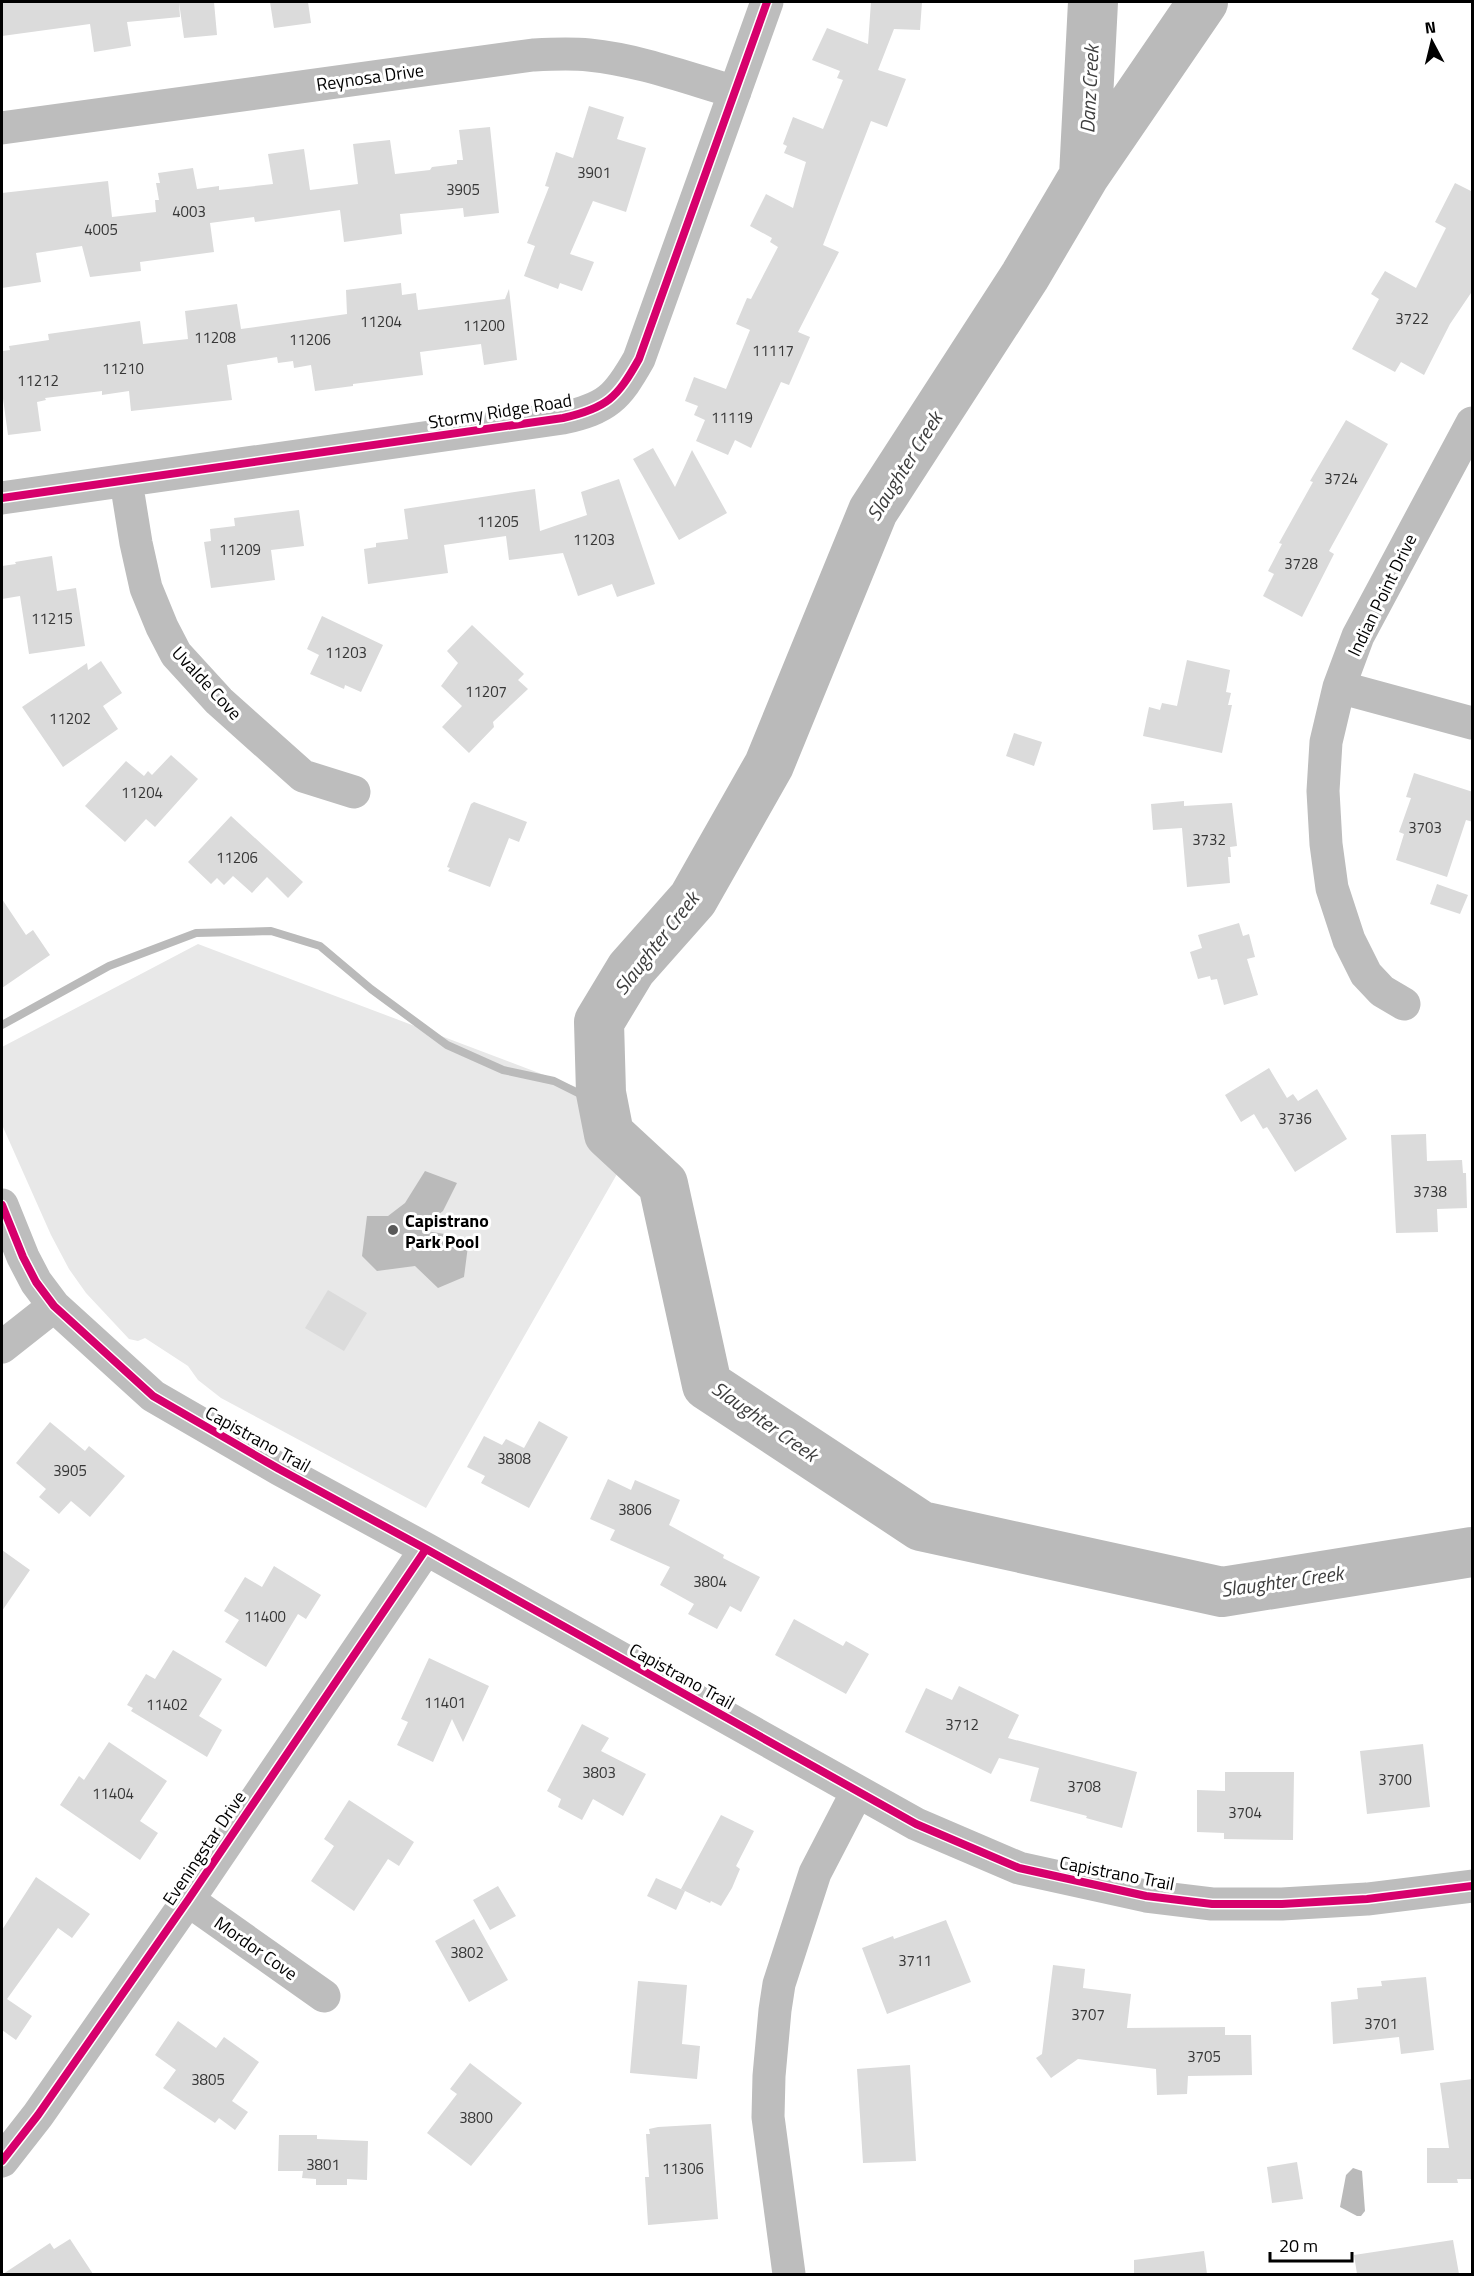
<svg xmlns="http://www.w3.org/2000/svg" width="1474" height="2276" viewBox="0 0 1474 2276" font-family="'Titillium Web',sans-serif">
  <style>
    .green { fill: #e8e8e8 }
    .water { fill: #bababa }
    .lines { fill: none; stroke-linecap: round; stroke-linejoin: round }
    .stream { stroke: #bababa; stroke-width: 8 }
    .river { stroke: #bababa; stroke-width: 50 }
    .building { fill: #dbdbdb }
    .minor { stroke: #bdbdbd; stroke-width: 33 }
    .cycleway-casing { stroke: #fff; stroke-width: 11 }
    .cycleway { stroke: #d6006c; stroke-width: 8 }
    .poi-dot { fill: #595959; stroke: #fff; stroke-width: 2 }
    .labels { text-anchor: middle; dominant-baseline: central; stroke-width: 6; stroke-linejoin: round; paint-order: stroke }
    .number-label { font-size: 15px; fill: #373737 }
    .street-label { font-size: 18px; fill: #000; stroke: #fff }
    .poi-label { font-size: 18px; font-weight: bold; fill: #000; stroke: #fff; text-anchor: start }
    .water-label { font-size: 20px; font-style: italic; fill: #3d3d3d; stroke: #fff }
  </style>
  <rect width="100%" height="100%" fill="#fff"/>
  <path class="green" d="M198,944L597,1095L621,1167L426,1508L221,1398L198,1380L188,1366L145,1338L138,1341L129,1339L86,1293L69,1269L51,1235L3,1127L2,1047Z"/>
  <path class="water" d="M425,1171L457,1183L443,1211L430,1221L415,1214L407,1217L408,1228L469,1238L464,1277L438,1288L415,1266L377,1271L362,1256L367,1216H388L405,1203Z
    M1353,2168L1362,2171L1365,2211L1361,2216H1357L1340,2207L1346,2175Z"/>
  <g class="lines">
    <path class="stream" d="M2,1025L109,966L196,933L271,931L320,946L371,989L447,1045L503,1070L554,1081L584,1096L605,1114"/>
    <path class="river" d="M1203,2L1084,176L1025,276L873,511L769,765L693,899L631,969L599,1022L601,1093L609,1134L663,1184L707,1385L921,1526L1222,1592L1472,1552
      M1084,176L1093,2"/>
  </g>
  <path class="building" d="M2,2H179L180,17L127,22L131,46L94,52L90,24L2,36Z
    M179,2H214L217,35L184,38Z
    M270,2H308L311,23L274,28Z
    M871,2H922L920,30L894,29L878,70L906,79L887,127L871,121L823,245L839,252L798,332L810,337L789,385L781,382L751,448L735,440L728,455L696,441L705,420L694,415L698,406L685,401L694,377L726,389L750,330L736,324L747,298L751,299L778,247L770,242L772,238L750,226L766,194L793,208L806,162L784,153L787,146L783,144L793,117L823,129L843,80L837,78L840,71L812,60L827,28L868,44Z
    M589,106L624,117L617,139L646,148L626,212L593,201L570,254L594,262L582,291L560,283L558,289L524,276L535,246L527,243L549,187L545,186L556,152L573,158Z
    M490,127L499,213L464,217L463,208L400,214L402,234L344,242L340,210L255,222L254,217L210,223L214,252L140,262L141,271L90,277L82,246L36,253L41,282L2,288V193L108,181L112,217L156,212L155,200H159L156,183H160L158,173L193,168L197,189L219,186V190L273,184L268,154L304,149L310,190L358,184L353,144L390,140L395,174L430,170L432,167L457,164V160H463L459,130Z
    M1455,183L1473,192V290L1450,324L1424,375L1401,362L1395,372L1352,349L1379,299L1371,294L1385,271L1416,288L1446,228L1435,222Z
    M401,283L402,295L416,293L418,310L505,299L509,289L517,360L484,365L481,344L420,352L423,375L353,384V386L315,391L311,365L294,368L293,361L278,363L277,357L227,365L232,400L131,411L129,391L102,395V391L45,398L46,400L37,402L41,431L8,435L2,391V351L10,350L9,346L49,340L48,334L140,321L143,344L188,339L185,311L237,304L241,329L347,314L346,290Z
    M1346,420L1388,444L1329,551L1334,554L1302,617L1263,596L1274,574L1268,571L1282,544L1279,543L1313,482L1310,481Z
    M653,448L675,487L692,450L727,513L679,540L633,459Z
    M619,479L655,584L617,597L612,584L578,596L563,553L509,560L506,536L444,545L448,573L368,584L364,549L376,547V543L408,539L404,509L535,489L540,531L587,515L581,492Z
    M299,510L304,546L271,550L275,580L211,588L204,542L211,541L210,529L235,526L234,518Z
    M52,556L57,591L76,588L85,646L29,654L20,596L2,599V566L16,564L15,562Z
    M322,616L383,645L361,692L345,685L344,689L310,674L319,655L307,649Z
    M472,625L524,674L518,680L528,689L493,722L494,727L469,753L442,727L462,706L441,686L458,663L447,651Z
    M1187,660L1230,670L1226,692L1231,693L1228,705H1232L1222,753L1143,736L1149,707L1160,710L1162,703L1177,706Z
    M101,661L122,693L103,706L118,729L63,767L22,707L87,663L88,670Z
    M1014,733L1042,742L1034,766L1006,756Z
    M171,755L198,779L155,827L146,819L125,842L85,806L126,761L144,776L148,771L152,775Z
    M1414,773L1473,792V822L1466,820L1447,877L1396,860L1404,834L1399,832L1411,798L1406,797Z
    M1184,801V806L1232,803L1237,846L1230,847L1231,857H1228L1230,883L1187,887L1182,828L1153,830L1151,804Z
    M474,802L527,822L519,842L509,838L490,887L448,871L450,868L447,867L471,804Z
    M231,816L303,882L288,898L267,877L252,893L233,876L224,885L217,878L211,884L188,862Z
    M1437,884L1468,895L1460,914L1430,904Z
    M2,899L26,935L33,930L50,955L2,988Z
    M1239,923L1243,936L1249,934L1255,957L1247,959L1258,995L1224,1005L1217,979L1211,980L1210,976L1198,979L1190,952L1202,948L1198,935Z
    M1269,1068L1287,1098L1293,1094L1298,1101L1317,1089L1347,1139L1295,1172L1267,1127L1263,1129L1254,1114L1241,1122L1225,1095Z
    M1426,1134L1427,1161L1462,1160L1463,1173H1466L1467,1208L1437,1209L1438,1232L1396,1233L1391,1135Z
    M328,1290L367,1313L344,1351L305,1328Z
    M539,1421L568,1437L529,1508L481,1483L485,1476L467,1467L484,1436L502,1445L506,1439L524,1448Z
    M50,1422L85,1451L89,1446L125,1476L90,1517L71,1501L59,1514L39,1497L46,1489L16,1463Z
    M608,1479L631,1490L635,1480L680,1500L669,1525L724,1555L723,1558L760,1577L741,1612L730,1606L717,1629L688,1614L694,1604L660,1585L670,1567L610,1540L615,1530L590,1519Z
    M2,1550L30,1570L2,1611Z
    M274,1566L321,1595L306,1619L298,1614L266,1667L225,1642L239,1620L224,1611L245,1577L262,1587Z
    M794,1619L843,1646L846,1641L869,1654L846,1694L775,1655Z
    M173,1650L222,1679L199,1716L222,1730L207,1757L131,1711L133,1708L127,1705L146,1674L155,1679Z
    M429,1658L489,1686L463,1742L452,1719L433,1762L397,1745L408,1722L401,1719Z
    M959,1686L1019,1715L1008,1738L1137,1772L1122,1828L1086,1818L1087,1816L1030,1801L1039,1768L999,1758L991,1774L905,1732L926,1688L952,1700Z
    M582,1724L609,1738L601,1751L646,1774L623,1816L593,1799L582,1820L558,1807L561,1799L547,1791Z
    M109,1742L167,1781L140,1821L158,1833L140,1860L60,1805L79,1776L84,1780Z
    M1423,1744L1430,1807L1367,1814L1360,1751Z
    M1225,1772H1294L1293,1840L1224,1839V1833L1197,1832V1790L1225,1791Z
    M349,1800L414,1842L399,1866L388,1859L354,1911L311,1881L334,1846L324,1839Z
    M721,1815L754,1831L736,1866L740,1869L732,1888L721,1906L711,1901L710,1903L681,1889Z
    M36,1877L90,1914L72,1938L58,1928L7,1999L32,2016L16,2040L2,2030V1930Z
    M656,1878L685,1891L676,1910L647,1896Z
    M498,1886L516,1916L490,1930L473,1900Z
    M474,1919L508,1980L469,2002L435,1941Z
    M946,1920L971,1982L887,2014L862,1948L893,1936L894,1939Z
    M1053,1965L1085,1969L1083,1988L1131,1994L1127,2028L1225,2027V2035H1251L1252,2075L1188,2076L1187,2094L1157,2095L1156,2069L1078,2059L1051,2078L1036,2058L1042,2054Z
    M1426,1977L1434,2050L1401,2054L1399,2037L1333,2044L1331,2002L1358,1999L1357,1988L1382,1986L1381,1981Z
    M638,1981L687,1985L682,2044L700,2046L697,2079L630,2073Z
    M178,2021L216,2048L224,2037L259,2062L232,2101L248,2112L235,2130L219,2118L215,2123L163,2088L176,2070L155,2055Z
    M470,2063L522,2103L471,2166L427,2133L457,2094L450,2089Z
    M910,2065L916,2161L863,2163L857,2069Z
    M1473,2079V2179H1457L1458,2183H1427V2148H1449L1440,2083Z
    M711,2124L718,2219L648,2225L645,2177H649L646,2134H650L649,2129L658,2127Z
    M279,2135H317V2139L368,2141L367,2180L347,2179V2185H316V2179L302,2178L303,2171H278Z
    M1297,2162L1303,2199L1272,2203L1267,2167Z
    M70,2239L93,2274H3L50,2243L54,2249Z
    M1453,2240L1459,2274H1357L1354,2255Z
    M1204,2251L1207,2274H1134V2260Z"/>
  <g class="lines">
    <path class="minor" d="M2,128L533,55C552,54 570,53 589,55C639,60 687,78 735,92
      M126,481L136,543L146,588L162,627L176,654L219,701L303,776L354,792
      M2,498L563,418C607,408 617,398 639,359L767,2
      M1339,687L1472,723
      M1404,1004L1382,991L1366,974L1349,940L1332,888L1326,844L1323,791L1326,742L1339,687L1358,636L1472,423
      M2,1205L23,1257L36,1282L54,1306L153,1396L279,1469L426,1549L916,1824L1019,1868L1146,1896L1212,1904H1282L1367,1899L1472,1886
      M2,1347L54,1306
      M188,1900L324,1996
      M2,2161L38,2115L188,1900L426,1549
      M789,2274L768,2117L769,2076L775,2010L779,1984L815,1873L857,1792"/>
    <defs>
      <path id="cycleway" d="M2,498L563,418C607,408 617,398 639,359L767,2
        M2,1205L23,1257L36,1282L54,1306L153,1396L279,1469L426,1549L916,1824L1019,1868L1146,1896L1212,1904H1282L1367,1899L1472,1886
        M2,2161L38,2115L188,1900L426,1549"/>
    </defs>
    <use href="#cycleway" class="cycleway-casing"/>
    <use href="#cycleway" class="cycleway"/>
  </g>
  <circle class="poi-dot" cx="393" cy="1230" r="6"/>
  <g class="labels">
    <g class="number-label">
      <text x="594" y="172">3901</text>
      <text x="463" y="189">3905</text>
      <text x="189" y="211">4003</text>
      <text x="101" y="229">4005</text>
      <text x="1412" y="318">3722</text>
      <text x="381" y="321">11204</text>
      <text x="484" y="325">11200</text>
      <text x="215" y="337">11208</text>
      <text x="310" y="339">11206</text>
      <text x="773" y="350">11117</text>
      <text x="123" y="368">11210</text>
      <text x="38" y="380">11212</text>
      <text x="732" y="417">11119</text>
      <text x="1341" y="478">3724</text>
      <text x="498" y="521">11205</text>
      <text x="594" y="539">11203</text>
      <text x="240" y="549">11209</text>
      <text x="1301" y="563">3728</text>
      <text x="52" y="618">11215</text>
      <text x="346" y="652">11203</text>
      <text x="486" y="691">11207</text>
      <text x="70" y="718">11202</text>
      <text x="142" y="792">11204</text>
      <text x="1425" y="827">3703</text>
      <text x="1209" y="839">3732</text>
      <text x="237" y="857">11206</text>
      <text x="1295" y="1118">3736</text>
      <text x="1430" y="1191">3738</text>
      <text x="514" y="1458">3808</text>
      <text x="70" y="1470">3905</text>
      <text x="635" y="1509">3806</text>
      <text x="710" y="1581">3804</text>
      <text x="265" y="1616">11400</text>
      <text x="445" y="1702">11401</text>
      <text x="167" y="1704">11402</text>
      <text x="962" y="1724">3712</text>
      <text x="599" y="1772">3803</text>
      <text x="1395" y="1779">3700</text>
      <text x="1084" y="1786">3708</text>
      <text x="113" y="1793">11404</text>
      <text x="1245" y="1812">3704</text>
      <text x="467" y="1952">3802</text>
      <text x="915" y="1960">3711</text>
      <text x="1088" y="2014">3707</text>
      <text x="1381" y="2023">3701</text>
      <text x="1204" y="2056">3705</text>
      <text x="208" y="2079">3805</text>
      <text x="476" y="2117">3800</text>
      <text x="323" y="2164">3801</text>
      <text x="683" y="2168">11306</text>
    </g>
    <g class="street-label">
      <text transform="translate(370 77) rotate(-8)">Reynosa Drive</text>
      <text transform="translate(500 411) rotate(-9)">Stormy Ridge Road</text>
      <text transform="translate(1382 595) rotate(-64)">Indian Point Drive</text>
      <text transform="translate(207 683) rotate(47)">Uvalde Cove</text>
      <text transform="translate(258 1439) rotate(29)">Capistrano Trail</text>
      <text transform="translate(682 1676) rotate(29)">Capistrano Trail</text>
      <text transform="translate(204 1848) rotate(-56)">Eveningstar Drive</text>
      <text transform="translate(1117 1873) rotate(11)">Capistrano Trail</text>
      <text transform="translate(256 1948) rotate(35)">Mordor Cove</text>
    </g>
    <g class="poi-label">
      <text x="405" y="1220">Capistrano<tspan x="405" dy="21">Park Pool</tspan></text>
    </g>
    <g class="water-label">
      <text transform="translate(1089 89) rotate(-87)">Danz Creek</text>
      <text transform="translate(904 466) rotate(-58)">Slaughter Creek</text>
      <text transform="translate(656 943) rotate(-52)">Slaughter Creek</text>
      <text transform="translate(765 1421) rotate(35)">Slaughter Creek</text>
      <text transform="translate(1282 1581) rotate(-8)">Slaughter Creek</text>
    </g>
  </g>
  <rect width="1474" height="2276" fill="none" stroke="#000000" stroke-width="6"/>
  <g transform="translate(1432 42) rotate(353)" stroke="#ffffff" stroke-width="4.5" paint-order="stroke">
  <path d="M0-4.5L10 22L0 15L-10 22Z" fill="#000000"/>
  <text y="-9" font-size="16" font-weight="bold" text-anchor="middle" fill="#000000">N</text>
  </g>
  <path d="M1270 2252v9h82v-9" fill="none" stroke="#000000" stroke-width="3"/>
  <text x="1279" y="2252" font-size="18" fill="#000000" stroke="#ffffff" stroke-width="4.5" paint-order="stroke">20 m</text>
</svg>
